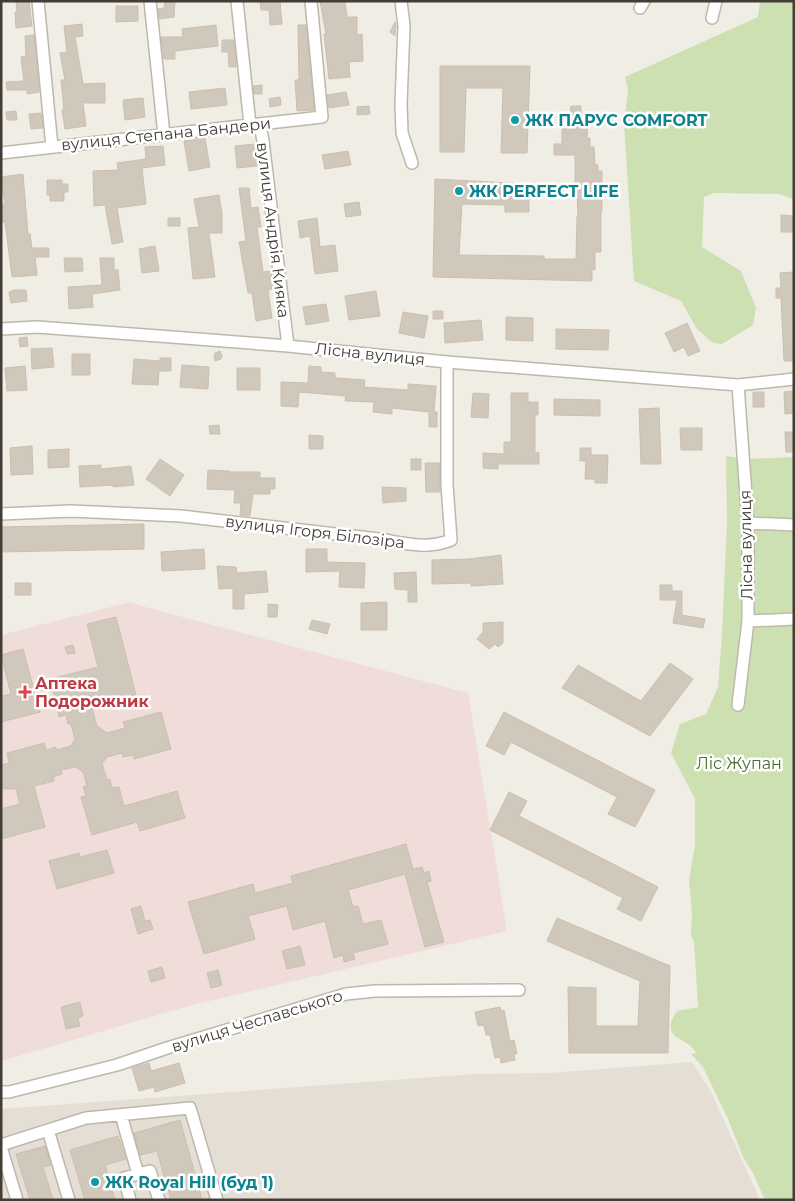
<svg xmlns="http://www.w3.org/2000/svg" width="795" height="1201" viewBox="0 0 795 1201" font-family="Montserrat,sans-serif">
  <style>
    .residential { fill: #e4ded4 }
    .medical { fill: #f0dcd9 }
    .green { fill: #cde0b2 }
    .building { fill: #d1c8bc; stroke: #cabfb0 }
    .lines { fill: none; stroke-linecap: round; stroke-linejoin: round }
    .minor-casing { stroke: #beb7ac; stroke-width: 14 }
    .minor { stroke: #fff; stroke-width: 11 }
    .culture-dot { fill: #0f9aa8; stroke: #fff; stroke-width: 2 }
    .health-dot { fill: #e0444e; stroke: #fff; stroke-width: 2 }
    .labels { text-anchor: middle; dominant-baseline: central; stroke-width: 5; stroke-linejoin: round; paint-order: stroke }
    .culture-label { font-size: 16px; font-weight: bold; fill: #0d838f; stroke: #fff; text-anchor: start }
    .street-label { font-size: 16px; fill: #423d35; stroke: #fff }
    .health-label { font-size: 16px; font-weight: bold; fill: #be3a42; stroke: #fff; text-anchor: start }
    .park-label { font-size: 16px; fill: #496d30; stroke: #fff }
  </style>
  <rect width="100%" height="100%" fill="#f0ede5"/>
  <path class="residential" d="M692,1062L711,1092L760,1200H1V1109L475,1074L551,1073Z"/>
  <path class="medical" d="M130,602L145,607L468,693L507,931L192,1005L1,1061V635Z"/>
  <path class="green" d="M760,1H794V199L779,194L714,193L704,197L702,247L741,271L756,308L753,325L722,344L713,343L697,329L681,301L634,281L624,124L628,90L625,77L758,17Z
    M726,456L748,459L794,457V1200H765L753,1173L743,1157L728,1119L703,1067L691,1054L696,1053C689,1036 657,1041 677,1011L698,1007L694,941L691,936L692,913L689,881L695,844V799L671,753L680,724L706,714L718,687L722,636L727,521Z"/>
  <path class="building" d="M16,1H29L32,26L16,28L15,12H17Z
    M165,1H175L174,17L159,19L158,9L164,8Z
    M260,1H280L282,24L270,25L269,10H261Z
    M320,1H345L347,17H357V35L362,34L363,61L349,62L350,77L329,79L324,34H326Z
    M116,6H138V21L116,22Z
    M395,22L396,26L395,36L390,32Z
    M82,24L83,36L75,37L83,84L105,83V103H83L86,126L65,129L62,110H64L61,80H65L60,53L67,52L64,26Z
    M216,25L218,46L175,51V59H164L161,37H183L182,29Z
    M298,25H306L314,110L297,111L295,80H299Z
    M34,35L39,92L27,94V90H7L6,82L24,81L21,57L26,56L25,36Z
    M222,40H234L236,67H229L228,52H222Z
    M440,66H530L527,153H501L503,88H466L464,152H440Z
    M262,85V94H254L253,86Z
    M225,88L227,105L191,109L189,92Z
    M346,92L349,105L329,108L327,95Z
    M280,97L281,105L270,107L269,99Z
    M143,98L145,117L125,120L123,100Z
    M369,106L370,114L357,115V107Z
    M571,106H581V115L584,116L585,120H588L587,138H590V147H594L595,165H598V171H602V211H601V252H595V270L592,269V281L433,277L435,179L529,184V212H505V205L462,204L459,255L544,256V259H576L577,216H578L577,194L575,193V155H554V144H562V119H565L566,115H570Z
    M16,111L17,120H7L6,112Z
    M41,113L43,128L31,129L29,114Z
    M205,138L210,167L189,171L184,141Z
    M255,144L257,166L237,168L235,146Z
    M163,146L165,165L142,168L146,204L117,208L123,242L112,244L105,205L94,206L93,171L118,170L117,163L146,159L145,147Z
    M348,151L351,165L325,169L322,155Z
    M23,174L28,234H30L32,248H49V257H35L37,275L12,277L5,222H1V204H5L1,177Z
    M47,180H62V184H68V192H64V201H50V195H47Z
    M239,188H249L251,208L258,207L261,227H257L263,272L271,271L274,289L268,290L272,318L256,321L252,293H248L239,242L246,241Z
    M219,195L222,214V233H209L215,277L193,279L188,228L199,227L194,199Z
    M359,202L361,215L346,217L344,204Z
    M781,215L794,216V232H781Z
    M168,218H180V226H168Z
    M317,218L320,247L335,245L338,271L315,274L310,236L300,238L298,221Z
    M155,246L159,271L142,273L139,249Z
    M64,258H82L83,271L65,272Z
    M100,258H114V270H118L120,290L92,294L93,307L69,309L68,287L102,285Z
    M794,272V361H784L781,298H776V288H781L780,273Z
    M14,290H26L27,301L11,303L9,292Z
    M376,291L380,316L349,320L345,296Z
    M326,304L329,321L306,325L303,307Z
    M433,311H443V319H433Z
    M403,312L428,316L424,338L399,333Z
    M506,317L533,318V341L506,340Z
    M481,320L483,340L445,343L444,323Z
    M687,323L700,351L688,356L684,347L674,352L665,333Z
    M556,329L609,330L608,350L556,349Z
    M27,337L28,346L20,347L19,338Z
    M52,348L54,367L32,369L31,349Z
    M220,351L222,356L221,359L215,361L214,356L215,353Z
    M72,354H90V375H72Z
    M160,358H171V371H159L158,385L132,384L134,359L160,361Z
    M182,365L209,367L208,389L180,387Z
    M25,366L27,390L7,391L5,368Z
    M309,366L321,367V372L335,373V378L365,380L364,387L408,390V384L436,386L434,412H437V427H429V412L392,408V414L373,412L374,402L345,401L346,396L299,392L298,407L281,406V382L308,383Z
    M237,368H260V390H237Z
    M794,391V413L785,414L784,392Z
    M753,392H764V407H753Z
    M473,393L489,394L488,418L471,417Z
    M511,393H528V402H538V415H535V453L539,452V464H498V469L483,468V453L504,454V442H511Z
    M554,399L600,400V416L554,415Z
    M659,408L661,464H641L639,409Z
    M219,425L220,434H210L209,426Z
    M680,428H702V450H681Z
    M785,432H794V452H786Z
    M309,435L323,436V449H309Z
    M32,446L33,474L11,475L10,448Z
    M580,448H591V455H608L607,483H595V479H585L586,461H580Z
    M69,449V467L48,468V450Z
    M160,459L184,475L170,496L146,479Z
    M411,459H421V470H411Z
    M425,463H440V492H426Z
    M101,465V469L131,466L134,485L113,487V485L80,487L79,466Z
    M208,470L230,471V472H260V478H275V489H270V494H253L250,516L240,515L241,503H234L235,490L207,489Z
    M382,487L406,488V501L383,503Z
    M144,524V549L1,552V527Z
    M204,549L205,569L162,571L161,552Z
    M306,549H327V562L365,563L364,588L339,587L340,571L306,572Z
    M501,555L503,584L471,586V583L432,584V560L469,559Z
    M217,566L236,567L237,573L266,571L268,592L244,594V609H233V588L219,589Z
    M416,572L417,602H408V590L395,589L394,573Z
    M15,583H31V595H15Z
    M660,585H672V591H682V615L705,619L703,628L673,623L677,600H660Z
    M387,602V630H361V603Z
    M268,604L278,605L277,617H268Z
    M116,617L136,695L97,705V706L92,708L97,726L107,733L125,728L123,722L161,712L171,749L134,759L133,755L123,757L122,753L107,757L102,764L107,780L110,779L112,788L119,787L124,806L177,791L185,818L140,831L137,822L92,835L81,797L86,796L83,787L87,786L83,772L75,767L61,770L62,774L53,777L54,781L34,786L45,827L1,839V809L20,804L16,789H4L1,779V765L9,763L7,753L44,743L46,750L56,747V750L71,746L75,739L71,724H68L66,715L59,717L50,679L98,667L87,624Z
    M312,620L330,624L327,634L309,629Z
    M503,622V643L498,647L495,644L489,649L477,639L483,632V623Z
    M73,645L75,653L67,654L65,647Z
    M23,649L40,712L1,722V696L11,694L1,655Z
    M670,663L693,679L650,736L562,688L578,665L641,701Z
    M504,712L655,790L635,827L608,814L617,797L511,742L504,755L486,746Z
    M509,792L527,801L519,816L658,887L641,921L617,909L623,898L490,830Z
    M406,844L413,869L422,867L424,873L429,871L431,881L427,882L444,942L425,947L405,874L348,890L353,907L358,906L363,924L381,920L388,944L353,953L355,959L344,962L343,955L334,958L325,921L293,930L287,906L248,916L255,939L204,954L188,902L253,884L255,893L293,883L291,876Z
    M107,850L114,873L57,889L49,861L79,853L80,857Z
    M141,906L145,921L150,920L153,929L138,934L131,909Z
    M557,918L670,966L668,1053H569L568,987L596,988V1026H638L640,981L547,941Z
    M300,946L305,965L287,969L282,951Z
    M162,967L165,978L151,982L148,971Z
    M218,970L222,985L211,988L207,973Z
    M80,1002L83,1016L78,1018L80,1026L66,1029L61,1007Z
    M500,1007L501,1011L504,1010L510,1041L514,1040L517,1054H514L515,1060L501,1063L500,1057L495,1058L490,1035H486L484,1025L478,1026L475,1012Z
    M149,1063L151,1071L179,1063L185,1083L155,1092L154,1087L139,1091L132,1068Z
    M180,1120L202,1200H171L157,1151L140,1155L134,1133Z
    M118,1136L126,1159L105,1165L115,1200H85L70,1150Z
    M45,1146L51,1165L43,1167L53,1200H30L16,1154Z"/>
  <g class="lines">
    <defs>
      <path id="minor" d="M38,1L52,147
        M150,1L164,135
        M237,1L250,125L261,130L263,141L288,346
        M401,1L404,26L401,104L402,133L412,163
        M640,8L644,1
        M712,18L716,1
        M1,153L322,117L311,1
        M1,329L37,327L172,337L288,346L447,362L738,385L794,379
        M738,385L748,523V621L738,705
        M1,514L71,511L181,516L379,539C403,543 427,550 451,540L447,485V362
        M748,523L794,525
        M748,621L794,619
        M1,1092H9L117,1065L167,1048L346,994L375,991L519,990
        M121,1115L138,1174L124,1178L130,1200
        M48,1130L69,1200
        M1,1145L86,1118L190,1108L217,1200
        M1,1147L17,1200
        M138,1174L150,1171L159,1200"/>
    </defs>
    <use href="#minor" class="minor-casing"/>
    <use href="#minor" class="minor"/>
  </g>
  <g class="culture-dot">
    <circle cx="515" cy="120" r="5"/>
    <circle cx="459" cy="191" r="5"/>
    <circle cx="95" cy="1182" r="5"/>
  </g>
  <path class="health-dot" d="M22.5 684.5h5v5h5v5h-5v5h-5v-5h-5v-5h5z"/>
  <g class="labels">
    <g class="culture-label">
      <text x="525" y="120">ЖК ПАРУС COMFORT</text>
      <text x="469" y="191">ЖК PERFECT LIFE</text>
      <text x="105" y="1182">ЖК Royal Hill (буд 1)</text>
    </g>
    <g class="street-label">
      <text transform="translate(166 134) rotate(-6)">вулиця Степана Бандери</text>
      <text transform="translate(273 230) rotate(83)">вулиця Андрія Кияка</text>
      <text transform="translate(370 354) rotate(6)">Лісна вулиця</text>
      <text transform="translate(315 532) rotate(7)">вулиця Ігоря Білозіра</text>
      <text transform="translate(746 545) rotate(-91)">Лісна вулиця</text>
      <text transform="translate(257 1021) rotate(-17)">вулиця Чеславського</text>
    </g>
    <g class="health-label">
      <text x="35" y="683">Аптека<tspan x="35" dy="18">Подорожник</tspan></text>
    </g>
    <g class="park-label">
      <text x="739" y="763">Ліс Жупан</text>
    </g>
  </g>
  <rect width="795" height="1201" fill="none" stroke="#423d35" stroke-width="5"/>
</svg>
